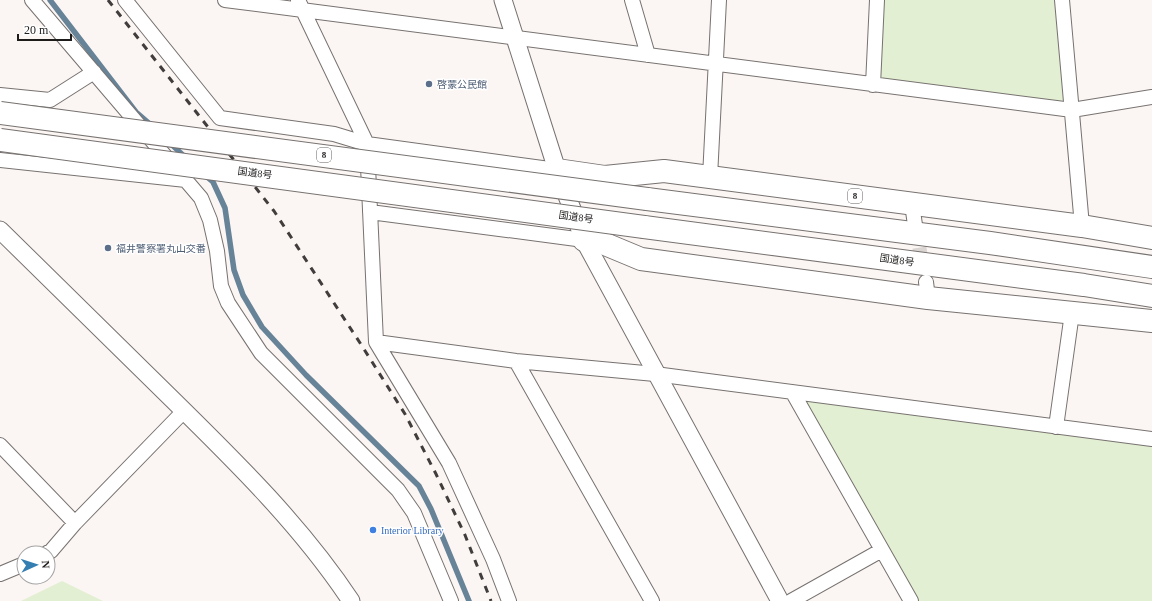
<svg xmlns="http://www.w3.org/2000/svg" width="1152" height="601" viewBox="0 0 1152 601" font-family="'Times New Roman','Noto Sans JP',serif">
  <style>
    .green { fill: #e3efd2 }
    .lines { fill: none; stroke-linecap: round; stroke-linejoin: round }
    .stream { stroke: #678398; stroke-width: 5.5 }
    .minor-tunnel { stroke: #dad5d3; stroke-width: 14; stroke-dasharray: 14 7; stroke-linecap: butt }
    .minor-casing { stroke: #777270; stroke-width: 16 }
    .tertiary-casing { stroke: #777270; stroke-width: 19 }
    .trunk-casing { stroke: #777270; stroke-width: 24 }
    .minor { stroke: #fff; stroke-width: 14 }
    .tertiary { stroke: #fff; stroke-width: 17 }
    .trunk { stroke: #fff; stroke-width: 22 }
    .rail { stroke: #403d3c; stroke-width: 3; stroke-dasharray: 7 7; stroke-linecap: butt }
    .trunk-bridge-casing { stroke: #777270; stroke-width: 24; stroke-linecap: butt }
    .trunk-bridge { stroke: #fff; stroke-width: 22 }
    .service-dot { fill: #5c6f8a; stroke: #fff; stroke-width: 1.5 }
    .shop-dot { fill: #3f7fe0; stroke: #fff; stroke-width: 1.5 }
    .labels { text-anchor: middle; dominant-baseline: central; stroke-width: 3; stroke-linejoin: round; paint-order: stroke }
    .shield { fill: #fff; stroke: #62605f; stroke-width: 1 }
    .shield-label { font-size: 9px; font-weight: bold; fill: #1e1c1b }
    .service-label { font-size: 10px; fill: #4e5e75; stroke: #fff; text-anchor: start }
    .street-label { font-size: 10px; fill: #1e1c1b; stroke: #fff }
    .shop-label { font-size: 10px; fill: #366cbe; stroke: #fff; text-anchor: start }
  </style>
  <rect width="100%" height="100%" fill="#fbf6f4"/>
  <path class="green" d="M877,0H1062L1071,103L880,86Z
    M793,393L1152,439V601H911Z
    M62,581L103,601H21Z"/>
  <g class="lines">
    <path class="stream" d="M50,0L136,112L151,125
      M170,143L186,158
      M206,176L213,182L225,208L234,270L243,295L262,327L306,375L419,486L431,509L469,601"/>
    <path class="minor-tunnel" d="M916,227L923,270"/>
    <defs>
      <path id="minor" d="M32,0L201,198L210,220L217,251L221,286L228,303L261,353L398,490L414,513L451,601
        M125,0L220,118L334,134L367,144L557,170
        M225,0L1072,110L1152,97
        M298,0L367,144L376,342L449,463L493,559L509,601
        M632,0L648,55
        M1062,0L1082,226
        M873,85L877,0
        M0,95L50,100L94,72
        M0,160L186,180
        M710,177L719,0
        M912,204L915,225
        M370,212L584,240
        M926,282L928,298
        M376,342L516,361L655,374L1152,439
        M516,361L652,601
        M793,393L911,601
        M1056,427L1072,313
        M0,445L75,523L184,411
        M47,553L51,551L75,523
        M0,574L24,564
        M791,601L882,550"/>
      <path id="tertiary" d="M503,0L557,170L584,240L780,601
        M0,230C58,287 116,344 175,402C238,464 302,527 351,601"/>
      <path id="trunk" d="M557,170L605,177L664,171L1082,226L1152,238
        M647,199L990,243L1152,267
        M644,227L1084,285L1152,296
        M584,240L605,244L641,259L928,298L1152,321"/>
    </defs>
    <use href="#minor" class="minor-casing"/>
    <use href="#tertiary" class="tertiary-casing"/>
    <use href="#trunk" class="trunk-casing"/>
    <use href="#minor" class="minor"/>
    <use href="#tertiary" class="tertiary"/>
    <use href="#trunk" class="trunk"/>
    <path class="rail" d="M108,0L274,211L362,346L405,414L436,474L465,535L491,601"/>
    <defs>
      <path id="trunk-bridge" d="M0,113L647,199
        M0,140L644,227"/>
    </defs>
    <use href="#trunk-bridge" class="trunk-bridge-casing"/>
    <use href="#trunk-bridge" class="trunk-bridge"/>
  </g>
  <g class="service-dot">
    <circle cx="429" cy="84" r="4"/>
    <circle cx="108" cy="248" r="4"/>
  </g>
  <circle class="shop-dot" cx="373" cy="530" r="4"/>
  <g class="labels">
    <g class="shield">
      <rect x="317" y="148" width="14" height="14" rx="3"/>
      <rect x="848" y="189" width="14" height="14" rx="3"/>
    </g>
    <g class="shield-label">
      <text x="324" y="155">8</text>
      <text x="855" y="196">8</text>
    </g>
    <g class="service-label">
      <text x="437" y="84">啓蒙公民館</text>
      <text x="116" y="248">福井警察署丸山交番</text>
    </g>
    <g class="street-label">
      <text transform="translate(255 173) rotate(7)">国道8号</text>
      <text transform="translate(576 217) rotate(8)">国道8号</text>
      <text transform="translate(897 260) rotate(8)">国道8号</text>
    </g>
    <g class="shop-label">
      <text x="381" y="530">Interior Library</text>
    </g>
  </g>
  <g transform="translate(36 565) rotate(87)"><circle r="19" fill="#ffffff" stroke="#a5a4a4"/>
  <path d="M0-3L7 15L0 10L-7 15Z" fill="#357eb2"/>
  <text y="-6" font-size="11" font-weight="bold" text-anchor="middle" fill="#1e1c1b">N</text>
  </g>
  <path d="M18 34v6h53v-6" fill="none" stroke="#1e1c1b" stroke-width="2"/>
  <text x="24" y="34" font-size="12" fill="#1e1c1b" stroke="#ffffff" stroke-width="3" paint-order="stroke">20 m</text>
</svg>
